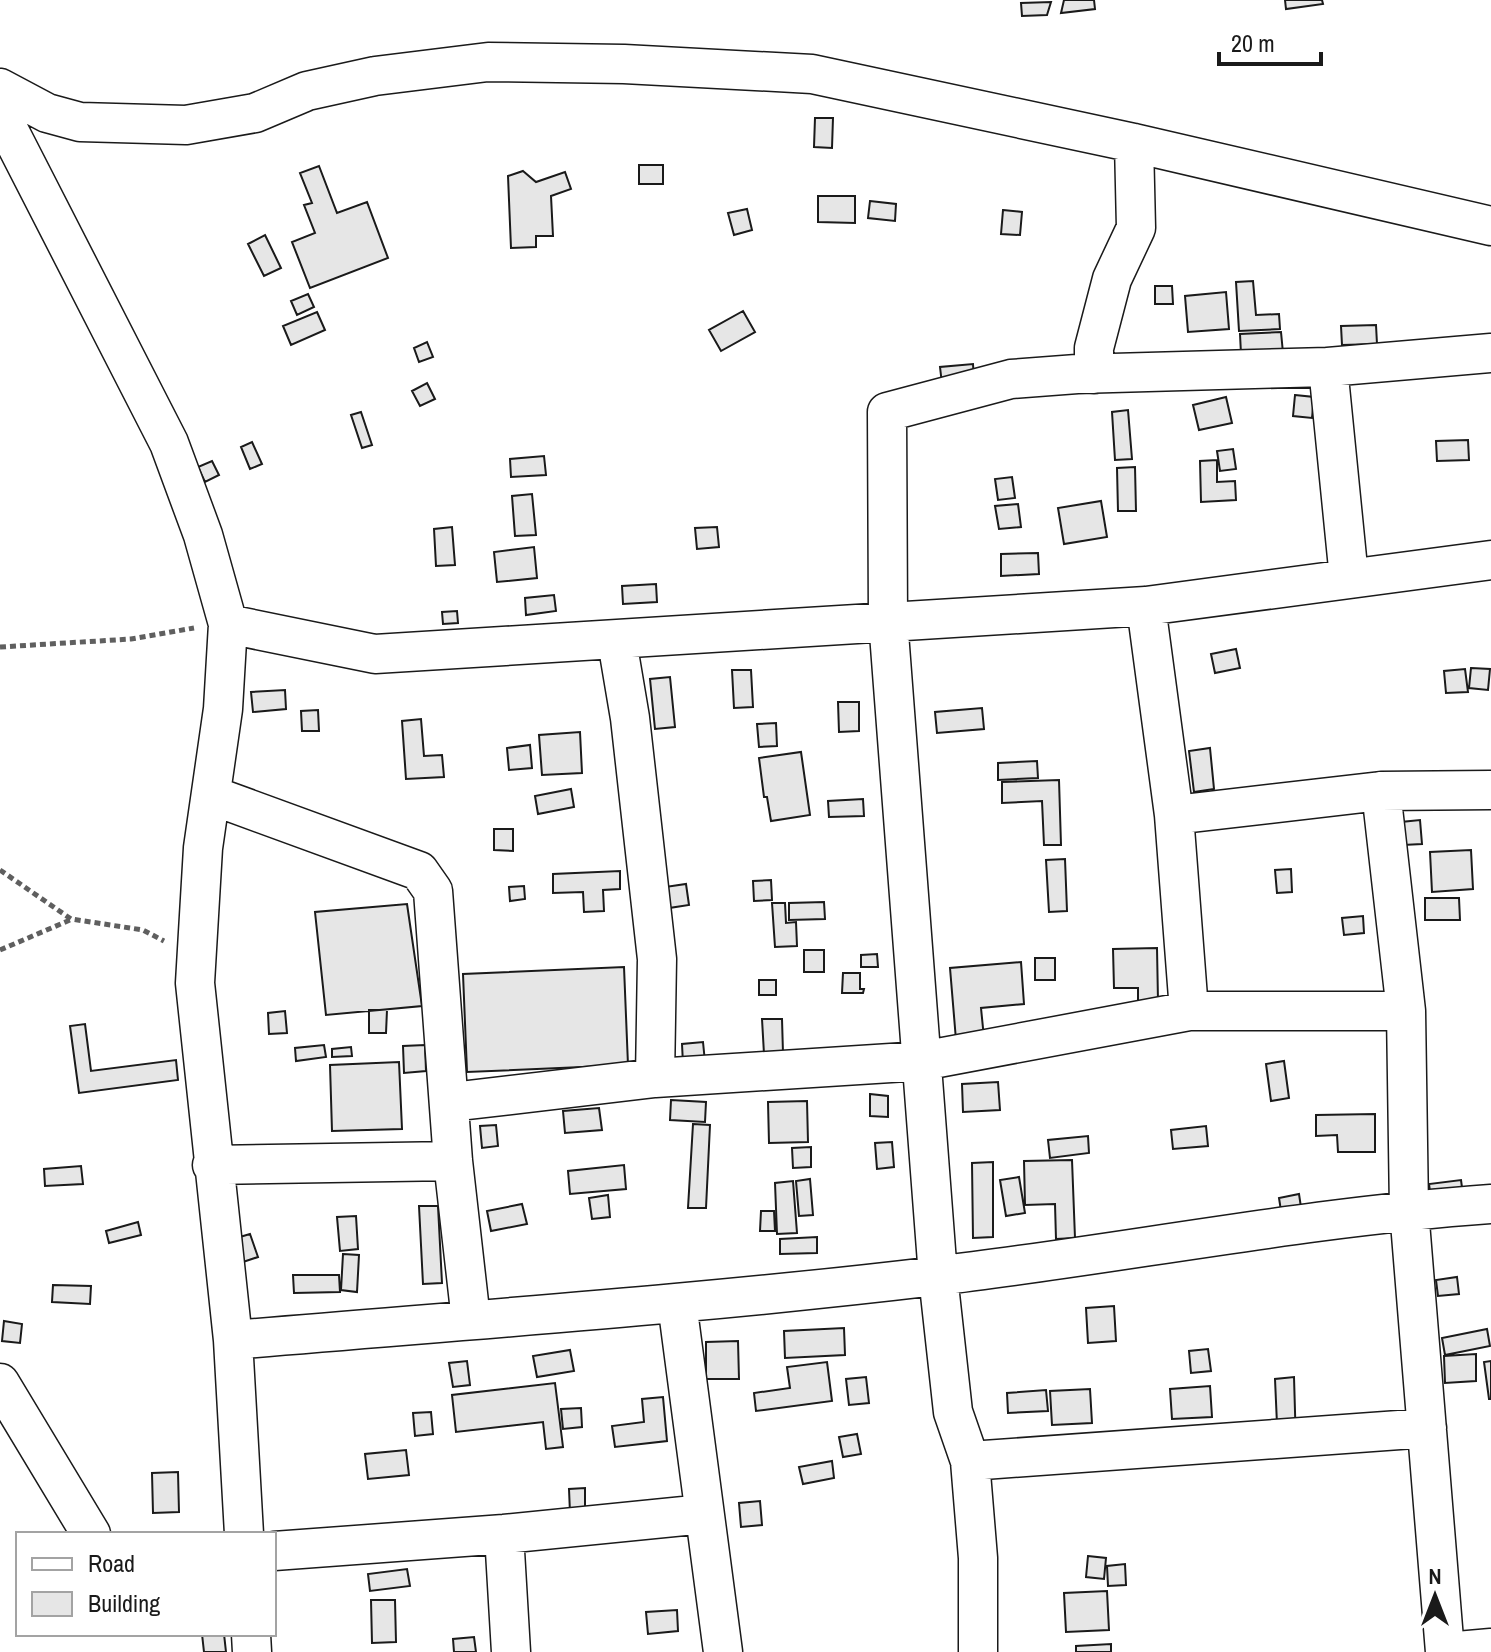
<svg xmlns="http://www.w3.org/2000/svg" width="1491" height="1652" viewBox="0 0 1491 1652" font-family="'Archivo Narrow',sans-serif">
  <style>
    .building { fill: #e6e6e6; stroke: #1a1a1a; stroke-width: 2 }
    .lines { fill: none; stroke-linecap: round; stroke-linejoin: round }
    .minor-casing { stroke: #1a1a1a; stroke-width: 41 }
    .path { stroke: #5f5f5f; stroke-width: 5; stroke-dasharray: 6 4; stroke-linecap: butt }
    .minor { stroke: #fff; stroke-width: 38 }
  </style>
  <rect width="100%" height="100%" fill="#fff"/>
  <path class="building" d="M1064,0H1094L1095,9L1061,13Z
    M1285,0H1322L1323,4L1286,9Z
    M1051,2L1047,15L1022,16L1021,3Z
    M815,118H833L832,148L814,147Z
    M639,165H663V184H639Z
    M319,166L337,213L367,202L388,258L310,288L292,242L315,233L304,205L312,203L300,173Z
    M523,171L536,182L565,172L571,189L551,196L553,236H536V247L511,248L508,176Z
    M818,196H855V223L818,222Z
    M870,201L896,204L895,221L868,218Z
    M747,209L752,230L734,235L728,213Z
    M1003,210L1022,212L1020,235L1001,234Z
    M265,235L281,268L264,276L248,244Z
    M1253,281L1256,315L1279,314L1280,329L1239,331L1236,282Z
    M1155,286H1172L1173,304H1155Z
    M1226,292L1229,329L1188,332L1185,296Z
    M308,294L314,307L297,315L291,301Z
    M743,311L755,332L721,351L709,330Z
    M317,312L325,330L291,345L283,326Z
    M1376,325L1377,344L1342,345L1341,326Z
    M1281,332L1283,353L1241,354L1240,334Z
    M427,342L433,357L419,362L414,348Z
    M973,364L974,381L942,384L940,367Z
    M427,383L435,399L420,406L412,391Z
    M1295,395L1314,397L1312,418L1293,416Z
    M1226,397L1232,423L1199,430L1193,405Z
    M1128,410L1132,459L1115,460L1112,412Z
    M361,412L372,445L362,448L351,415Z
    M1468,440L1469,460L1437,461L1436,441Z
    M252,442L262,464L250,469L241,447Z
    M1233,449L1236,469L1220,471L1217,451Z
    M544,456L546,475L511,477L510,459Z
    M1217,460V482L1235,481L1236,500L1201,502L1200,461Z
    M212,461L219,475L205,482L198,467Z
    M1135,467L1136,511H1118L1117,468Z
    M1012,477L1015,498L998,500L995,479Z
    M532,494L536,535L515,536L512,496Z
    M1101,501L1107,537L1064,544L1058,508Z
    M1018,504L1021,527L999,529L995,506Z
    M452,527L455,565L436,566L434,529Z
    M717,527L719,547L697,549L695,528Z
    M534,547L537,578L497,582L494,552Z
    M1038,553L1039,574L1001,576V554Z
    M656,584L657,602L623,604L622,586Z
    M554,595L556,611L526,615L525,598Z
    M457,611L458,623L443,624L442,612Z
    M1236,649L1240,668L1215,673L1211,654Z
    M1471,668L1490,669L1488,690L1469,688Z
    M1465,669L1468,692L1446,693L1444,671Z
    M732,670H751L753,707L734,708Z
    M670,677L675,727L655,729L650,679Z
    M285,690L286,709L253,712L251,692Z
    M838,702H859V731L839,732Z
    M982,708L984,729L937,733L935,712Z
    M318,710L319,731H302L301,711Z
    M421,719L424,756L442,755L444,777L406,779L402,721Z
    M776,723L777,746L759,747L757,724Z
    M580,732L582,773L542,775L539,735Z
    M530,745L532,768L509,770L507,748Z
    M1210,748L1214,789L1194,792L1189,751Z
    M801,752L810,815L771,821L767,797H764L759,758Z
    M1037,761L1038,778L998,780V763Z
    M1059,780L1061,845H1044L1042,801L1002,803V782Z
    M571,789L574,807L538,814L535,796Z
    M863,799L864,816L829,817L828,801Z
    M1420,820L1422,844L1403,845L1401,822Z
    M494,829H513V851L494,850Z
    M1471,850L1473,889L1432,892L1430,852Z
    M1065,859L1067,911L1049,912L1046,860Z
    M1291,869L1292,892L1277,893L1275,870Z
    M620,871V889L603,890L604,911L584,912L583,892L553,893V874Z
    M771,880L772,900L754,901L753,881Z
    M686,884L689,905L669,908L665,887Z
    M524,886L525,899L510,901L509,887Z
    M1425,898H1459L1460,920H1425Z
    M824,902L825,919L789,920V903Z
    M772,903H785L786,923L796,922L797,946L775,947Z
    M407,904L422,1006L326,1015L315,912Z
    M1363,916L1364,933L1344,935L1342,918Z
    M1157,948L1158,1001L1138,1002V988H1114L1113,949Z
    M804,950H824V972H804Z
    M877,954L878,967H861V955Z
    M1035,958H1055V980H1035Z
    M1021,962L1024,1004L981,1008L984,1038L956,1040L950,968Z
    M624,967L628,1065L467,1072L463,974Z
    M843,973H860V989H864L863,993H842Z
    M759,980H776V995H759Z
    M369,1010H387L386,1033H369Z
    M285,1011L287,1033L269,1034L268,1013Z
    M762,1019H782L783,1053L764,1054Z
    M85,1024L91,1071L176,1060L178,1080L79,1093L70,1026Z
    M703,1042L705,1062L683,1064L682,1044Z
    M324,1045L326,1057L296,1061L295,1048Z
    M425,1045L426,1071L404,1073L403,1046Z
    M351,1047L352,1056L332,1057V1049Z
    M1284,1061L1289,1098L1271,1101L1266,1064Z
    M399,1062L402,1129L332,1131L330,1065Z
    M998,1082L1000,1110L963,1112L962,1084Z
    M870,1094L888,1096V1117L870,1116Z
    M671,1100L706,1102L705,1122L670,1120Z
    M807,1101L808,1142L769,1143L768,1102Z
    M599,1108L602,1130L565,1133L563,1111Z
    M1375,1114V1152H1338L1337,1135L1316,1136V1115Z
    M693,1124L710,1125L706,1208H688Z
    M496,1125L498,1146L482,1148L480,1126Z
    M1206,1126L1208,1146L1173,1149L1171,1130Z
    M1088,1136L1089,1153L1050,1158L1048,1140Z
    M892,1142L894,1167L877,1169L875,1143Z
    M811,1147V1167L793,1168L792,1148Z
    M1072,1160L1075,1238L1056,1239L1055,1204L1025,1205L1024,1161Z
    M993,1162V1237L973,1238L972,1163Z
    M624,1165L626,1189L570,1194L568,1171Z
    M81,1166L83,1184L45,1186L44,1169Z
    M1019,1177L1025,1213L1006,1216L1000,1180Z
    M810,1179L813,1215L799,1216L796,1181Z
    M1461,1180L1463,1195L1431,1199L1429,1184Z
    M793,1181L797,1233L777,1234L775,1183Z
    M1299,1194L1302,1214L1282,1217L1279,1198Z
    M608,1195L610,1217L592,1219L589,1198Z
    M522,1204L527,1224L491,1231L487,1211Z
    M419,1206H438L442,1283L423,1284Z
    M761,1211H774L775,1231H760Z
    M356,1216L358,1249L340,1251L337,1217Z
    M138,1222L141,1235L109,1243L106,1231Z
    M250,1234L258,1257L240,1263L233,1239Z
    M817,1237V1253L780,1254V1239Z
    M343,1254L359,1255L357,1292L341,1290Z
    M293,1275H339L340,1292L294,1293Z
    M1457,1277L1459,1294L1438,1296L1436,1280Z
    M53,1285L91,1286L90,1304L52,1302Z
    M1114,1306L1116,1341L1088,1343L1086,1308Z
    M4,1321L22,1324L20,1343L2,1341Z
    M844,1328L845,1355L785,1358L784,1331Z
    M1487,1329L1490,1346L1445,1355L1442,1338Z
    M738,1341L739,1379H706V1342Z
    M1208,1349L1211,1371L1191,1373L1189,1351Z
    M570,1350L574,1371L537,1377L533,1356Z
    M1476,1354V1381L1445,1383L1444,1356Z
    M467,1361L470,1385L453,1387L449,1363Z
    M1491,1361V1399H1489L1484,1362Z
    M827,1362L832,1401L756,1411L754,1393L790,1388L787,1367Z
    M866,1377L869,1403L849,1405L846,1379Z
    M1294,1377L1296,1446L1278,1447L1275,1379Z
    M555,1383L563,1447L546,1449L543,1422L456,1432L452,1395Z
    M1210,1386L1212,1417L1172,1419L1170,1389Z
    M1090,1389L1092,1423L1052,1425L1050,1391Z
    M1046,1390L1048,1411L1008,1413L1007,1393Z
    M663,1397L667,1441L615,1447L612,1426L644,1422L642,1399Z
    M581,1408L582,1427L563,1429L561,1409Z
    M431,1412L433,1434L415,1436L413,1413Z
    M857,1434L861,1454L843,1457L839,1437Z
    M406,1450L409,1475L368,1479L365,1454Z
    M832,1461L834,1478L803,1484L799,1467Z
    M178,1472L179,1512L153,1513L152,1473Z
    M585,1488V1513H570L569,1489Z
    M760,1501L762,1525L741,1527L739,1503Z
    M1088,1556L1106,1558L1104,1579L1086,1577Z
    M1125,1564L1126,1585L1108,1586L1107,1566Z
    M407,1569L410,1586L370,1591L368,1574Z
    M1107,1591L1109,1630L1066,1632L1064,1593Z
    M371,1600H395L396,1642L372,1643Z
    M677,1610L678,1631L648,1634L646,1612Z
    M202,1634H224L226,1652H204Z
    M474,1637L476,1652H454L453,1639Z
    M1111,1644V1652H1076V1646Z"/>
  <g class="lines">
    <defs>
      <path id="minor" d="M0,88L47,113L80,122L186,125L255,113L307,91L375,76L488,62L624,64L812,74L1134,143L1491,226
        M0,113L169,443L203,535L228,624L223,709L203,848L195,983L233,1340L244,1534
        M1328,367L1349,578
        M1094,374V348L1112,279L1136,228L1134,143
        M1146,606L1174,815L1189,1011
        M228,624L375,654L1146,606L1491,560
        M617,641L630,718L657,959L655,1078
        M1381,791L1406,1011L1409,1210L1445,1652
        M211,795L419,871L433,891L453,1161L471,1320
        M1174,815L1381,791L1491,790
        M451,1102L655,1078L922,1061L1189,1011H1406
        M212,1165L453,1161
        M677,1303L723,1652
        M233,1340C467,1320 702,1304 936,1276C1121,1254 1305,1217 1491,1204
        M0,1383L91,1534
        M970,1461L1427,1428
        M504,1534L511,1652
        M274,1551L504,1534L704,1514
        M251,1634L252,1652
        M978,1652V1558L970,1461L953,1412L938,1276L888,620L887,412L1011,379L1077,374L1328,367L1491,353
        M1446,1652L1491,1648"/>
    </defs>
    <use href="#minor" class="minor-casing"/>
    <path class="path" d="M0,647L131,639L194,628
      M0,870L71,919L143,930L164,941
      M0,950L70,920"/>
    <use href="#minor" class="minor"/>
  </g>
  <rect x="16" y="1532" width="260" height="104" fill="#ffffff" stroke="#a3a3a3" stroke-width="2"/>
  <rect x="32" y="1558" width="40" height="12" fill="#ffffff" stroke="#a3a3a3" stroke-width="2"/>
  <text x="88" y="1572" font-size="24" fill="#1a1a1a">Road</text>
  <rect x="32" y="1592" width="40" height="24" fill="#e6e6e6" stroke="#a3a3a3" stroke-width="2"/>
  <text x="88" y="1612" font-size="24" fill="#1a1a1a">Building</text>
  <g transform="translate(1435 1596)" stroke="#ffffff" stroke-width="6" paint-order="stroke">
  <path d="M0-6L14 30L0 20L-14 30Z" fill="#1a1a1a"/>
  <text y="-12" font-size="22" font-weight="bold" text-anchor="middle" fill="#1a1a1a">N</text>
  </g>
  <path d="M1219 52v12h102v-12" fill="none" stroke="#1a1a1a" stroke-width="4"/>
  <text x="1231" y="52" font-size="24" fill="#1a1a1a" stroke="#ffffff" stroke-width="6" paint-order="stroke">20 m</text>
</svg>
